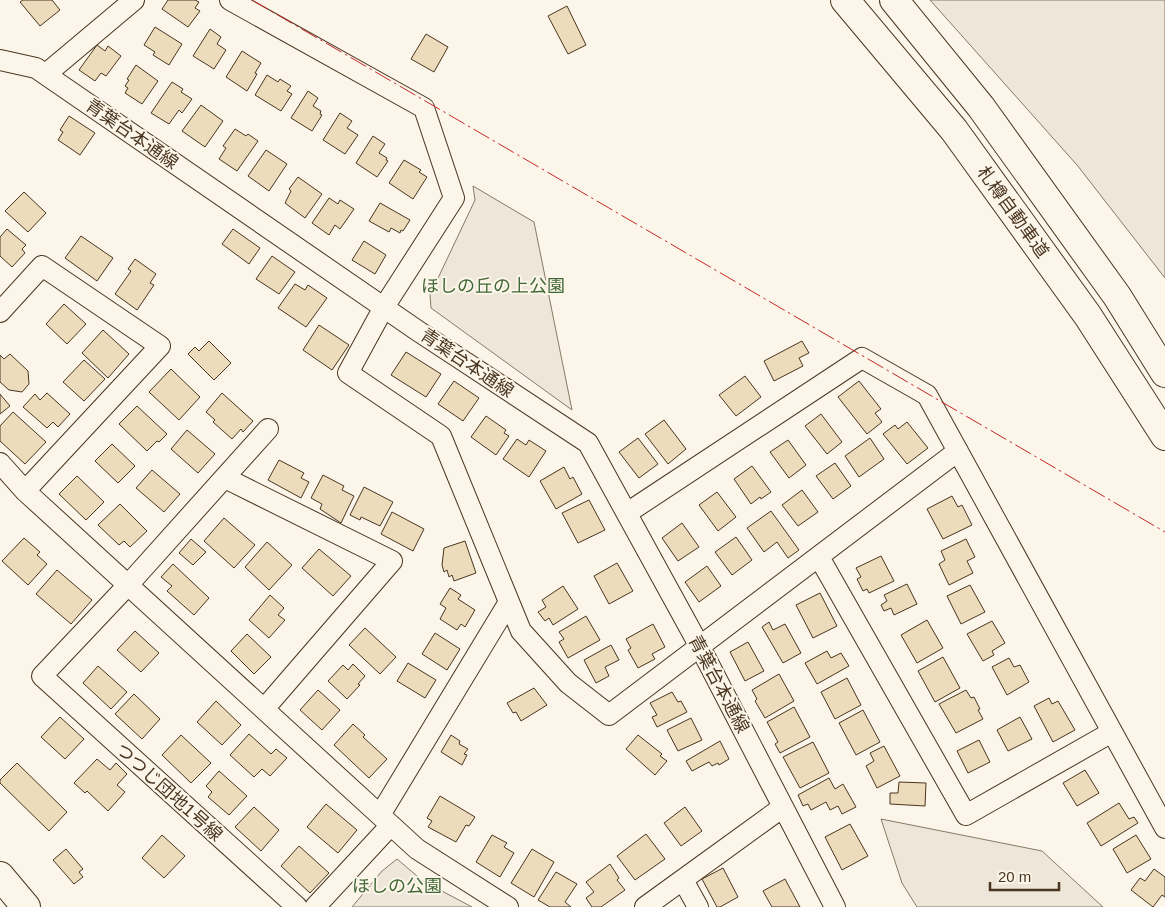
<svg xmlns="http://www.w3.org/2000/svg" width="1165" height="907" viewBox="0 0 1165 907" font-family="Arial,'Noto Sans JP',sans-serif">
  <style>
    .green { fill: #ede6d9; stroke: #887966 }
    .building { fill: #ecdcbc; stroke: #4a3520 }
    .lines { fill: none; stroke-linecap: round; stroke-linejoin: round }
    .street-casing { stroke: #4a3520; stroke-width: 22 }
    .highway-casing { stroke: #4a3520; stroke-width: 30 }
    .street { stroke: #fbf6e9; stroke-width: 20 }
    .highway { stroke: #fbf6e9; stroke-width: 28 }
    .power { stroke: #c62828; stroke-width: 1; stroke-dasharray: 18 4 2.5 4; stroke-linecap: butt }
    .labels { text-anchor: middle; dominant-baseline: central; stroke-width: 4; stroke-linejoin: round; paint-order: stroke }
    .street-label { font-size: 18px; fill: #4a3520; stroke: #fbf6e9 }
    .park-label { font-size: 18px; fill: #436837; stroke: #fbf6e9 }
  </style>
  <rect width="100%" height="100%" fill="#fbf6e9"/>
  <path class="green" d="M930,0H1165V278L1077,165Z
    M473,186L534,222L572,410L431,308L430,295L475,200Z
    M881,819L1042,851L1103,907H917L902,883Z
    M397,859L423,881L472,907H352L382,871Z"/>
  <path class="building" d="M23,0H52L60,10L40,26L20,2Z
    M168,0H195L199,2L195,8L200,11L188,27L162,9Z
    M567,6L586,45L568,54L548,16Z
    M155,27L182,44L169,65L153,55L155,52L144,45Z
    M210,29L221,37L217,44L226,50L214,69L193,56Z
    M426,34L448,47L434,72L411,59Z
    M97,45L105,51L108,46L121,56L106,76L101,73L95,81L79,70Z
    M242,51L261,63L255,73L257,74L247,91L226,77Z
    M136,65L158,81L142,104L125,93L128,88L125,86L129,80L127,79Z
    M267,75L278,82L280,79L291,86L287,91L292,94L281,111L255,95Z
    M172,82L183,89L181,92L192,99L182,113L179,110L169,124L151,113Z
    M308,91L318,98L313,106L321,111L320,114L322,115L312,131L291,118Z
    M201,105L223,121L205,147L182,131Z
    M340,113L352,121L347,128L358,135L345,154L323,140Z
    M69,116L95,133L80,155L58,140L63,132L60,130Z
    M235,129L246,136L248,134L258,141L237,171L219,159L226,148L223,146Z
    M373,136L385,144L379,153L387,158L386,160L388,161L377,177L356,163Z
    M266,150L287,164L269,191L248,176Z
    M404,160L421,170L419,172L427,177L413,199L389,183Z
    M298,177L322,194L305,218L285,203L291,191L289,189Z
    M24,192L46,213L28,232L5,211Z
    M329,198L338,204L340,200L354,209L340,229L335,225L329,235L312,223Z
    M380,203L410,220L403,231L401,230L400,233L391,228L389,232L369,221Z
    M7,229L26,245L22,249L25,253L12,267L0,256V237Z
    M233,229L260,248L249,264L222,244Z
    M81,236L113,258L97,281L65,258Z
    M364,241L386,255L375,274L352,260Z
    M272,256L295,272L279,294L256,279Z
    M135,259L156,274L150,283L154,285L137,310L115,294L131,271L128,269Z
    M295,284L305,290L308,285L327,298L306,327L278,308Z
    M64,304L86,324L67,344L46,324Z
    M319,325L349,345L332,370L303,350Z
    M103,330L129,354L108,378L82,353Z
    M209,341L231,363L214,380L188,354L195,347L199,351Z
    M802,341L809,353L799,358L803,366L774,381L764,361Z
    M406,352L441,374L426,397L391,375Z
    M10,354L28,371L29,384L22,392L9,390L0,382V355L4,359Z
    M84,360L105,379L84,401L63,382Z
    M171,369L200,397L179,420L149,392Z
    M745,376L761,397L736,416L719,395Z
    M454,381L479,398L463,421L438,404Z
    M859,381L881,409L875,413L882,422L867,434L838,397Z
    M47,393L70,414L58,427L53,422L47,428L23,407L35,394L40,400Z
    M222,393L253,421L243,432L241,429L232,439L213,422L215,420L206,412Z
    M0,394L10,406L0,414Z
    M137,406L167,434L159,442L157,441L147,451L119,424Z
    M13,412L46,442L25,464L0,441V426Z
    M821,414L842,442L827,454L805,426Z
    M486,416L506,430L504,433L509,436L496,455L471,437Z
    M664,420L686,449L668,464L645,434Z
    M907,422L928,448L907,464L883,434L895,425L898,429Z
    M187,430L215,454L198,473L171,449Z
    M638,438L658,464L639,478L619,452Z
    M870,438L884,459L859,477L845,456Z
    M517,439L526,445L529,440L546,451L529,477L503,459Z
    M788,440L806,465L789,478L770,452Z
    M112,444L135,466L118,483L95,461Z
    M279,460L304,473L301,478L309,482L301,498L268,480Z
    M835,463L851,486L833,499L816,476Z
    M752,466L771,492L761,499L760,497L751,504L734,479Z
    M564,467L570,479L573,477L582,494L556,509L540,481Z
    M152,470L180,494L164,512L136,488Z
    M323,475L344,486L342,490L354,496L341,523L320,509L322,504L311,498Z
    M77,476L104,502L86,520L59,494Z
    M364,487L393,502L380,526L361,517L360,520L350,515Z
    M802,490L818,512L798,526L782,505Z
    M717,492L736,517L718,531L699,505Z
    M952,496L958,507L962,505L972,525L943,539L927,509Z
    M589,500L605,530L578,543L562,513Z
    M120,504L147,531L130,547L124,541L119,545L98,525Z
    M771,511L799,550L788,558L777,542L764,552L747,528Z
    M392,512L424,529L413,551L381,534Z
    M224,518L255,545L234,568L204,541Z
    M682,523L699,547L678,561L662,538Z
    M736,537L752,560L732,575L715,552Z
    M24,538L40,552L37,555L47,564L28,585L2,561Z
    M191,539L206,552L193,565L179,553Z
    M966,539L975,557L967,561L973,573L949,585L939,564L945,560L941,551Z
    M465,541L476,573L454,581L452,575L449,577L447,570L444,572L442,565L444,548Z
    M267,542L292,565L269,590L245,567Z
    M319,549L351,576L333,596L302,568Z
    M881,556L894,581L869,593L867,589L863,591L857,579L861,577L856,568Z
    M617,563L633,591L609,604L594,576Z
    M173,564L209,598L194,615L167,591L172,586L161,577Z
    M707,566L721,586L699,602L685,582Z
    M57,570L92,600L71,624L36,594Z
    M907,584L917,604L894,615L891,608L884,611L881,605L887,601L884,595Z
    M970,585L985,612L961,624L947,596Z
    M563,586L578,609L553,625L549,618L545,621L538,612L546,607L542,600Z
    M450,588L461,595L458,599L475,610L465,627L461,624L457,630L440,619L446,608L440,604Z
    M820,593L837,626L813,638L796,605Z
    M270,595L284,608L278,615L285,620L269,638L249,620Z
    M586,616L600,640L568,658L559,642L564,639L559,632Z
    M927,620L943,648L917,663L901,635Z
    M992,621L1005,643L992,651L994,655L983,661L967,634Z
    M769,622L773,630L785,624L801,653L783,663L762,627Z
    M653,624L665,647L652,654L655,659L638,668L628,650L631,648L626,639Z
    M365,628L396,657L380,674L349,645Z
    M135,631L159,653L141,672L117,650Z
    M435,633L460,649L447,670L422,654Z
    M247,634L271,657L254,674L231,651Z
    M748,642L764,671L745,681L730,652Z
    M611,645L619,660L605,667L609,676L596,683L584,660Z
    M827,651L831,658L841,653L849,666L817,684L805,663Z
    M943,657L960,688L935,702L918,671Z
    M1009,658L1014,667L1020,665L1029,682L1007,695L992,667Z
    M408,663L436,680L425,698L397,681Z
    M353,664L365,676L358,684L360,685L347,699L328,681L343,665L348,670Z
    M98,666L127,692L111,709L83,683Z
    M779,674L794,701L765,718L755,701L757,699L752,690Z
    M847,678L861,705L835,719L821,692Z
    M534,688L547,705L521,721L516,712L513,713L507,703Z
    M318,690L340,710L322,730L300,710Z
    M966,690L971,698L974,697L980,709L978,710L983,719L956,733L939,704Z
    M672,692L678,702L681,701L687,712L657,727L652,717L657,715L650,703Z
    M134,694L160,719L142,739L115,714Z
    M1049,698L1052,704L1058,701L1075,730L1053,742L1034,706Z
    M216,701L241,725L222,745L197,722Z
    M794,707L810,737L780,753L775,744L778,742L767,722Z
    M863,710L880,742L856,755L839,723Z
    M60,717L84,739L65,759L41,737Z
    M1020,717L1032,739L1008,751L997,730Z
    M691,718L702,740L678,751L667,730Z
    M353,724L365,735L363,737L387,759L369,778L334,745Z
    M249,734L271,754L276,749L287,758L270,776L262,769L254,777L230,755Z
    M181,735L211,763L191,783L162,755Z
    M451,735L460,741L459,744L468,749L464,754L467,755L462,765L441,752Z
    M638,735L662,754L660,756L667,761L655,775L626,749Z
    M979,740L990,762L968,773L957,751Z
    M720,741L729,759L719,765L718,763L712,766L709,762L692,771L686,761Z
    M813,742L829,773L800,788L783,757Z
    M884,746L900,776L877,788L866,766L874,761L870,753Z
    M97,759L110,770L116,763L127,774L117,785L125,792L108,811L87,791L85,793L74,783Z
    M17,763L67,812L49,831L0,783V780Z
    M1085,770L1099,793L1077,806L1063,783Z
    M219,771L247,796L229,815L208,797L212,792L206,786Z
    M829,778L835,789L843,784L856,807L842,814L838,806L830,810L826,802L811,810L808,804L803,806L798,795Z
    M899,782L926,783L925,806L890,804V793H898Z
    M440,796L475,817L469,826L466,825L456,842L428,827L432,821L427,818Z
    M1119,803L1129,819L1134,817L1138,823L1101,846L1087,823Z
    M326,804L357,830L338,853L307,827Z
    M254,807L279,830L261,851L235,827Z
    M685,807L702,831L681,846L664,823Z
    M850,824L868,856L842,870L825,837Z
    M646,834L665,859L635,880L617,856Z
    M162,835L185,856L164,878L142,858Z
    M492,835L507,843L504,847L514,853L500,877L476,862Z
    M1136,835L1151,859L1127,873L1113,849Z
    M299,846L329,873L310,893L281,866Z
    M66,849L83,869L79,872L83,877L74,884L53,860Z
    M532,849L554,862L534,897L511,883Z
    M610,864L619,878L617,880L625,890L601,907H592L586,898L594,892L586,882Z
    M723,868L738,897L720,907H717L702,879Z
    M1154,869L1165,877V897L1162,895L1153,907L1131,890L1140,878L1145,881Z
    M556,872L577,884L565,902L571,907H550L538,900Z
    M785,879L800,907H772L763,891Z"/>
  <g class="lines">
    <defs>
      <path id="street" d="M230,0L424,108L454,198L384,307L348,373L441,436L521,631L568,683L609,715L958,451
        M0,60L36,68L418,331L588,443L700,647L835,907
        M46,74L134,0
        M0,312L42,266L160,346L25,491
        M268,429L128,585L42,676L297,907
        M0,463L25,491L417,849L508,907
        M225,478L392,561L264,709
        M627,513L862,358L927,395L1165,828
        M819,557L966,815L1112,732
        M380,815L509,602
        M683,880L698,907
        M315,907L391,825
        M645,907L783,807"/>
      <path id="highway" d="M845,0L954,130L1088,316L1165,436
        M894,0L981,107L1117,296L1165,373
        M0,876L26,907"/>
    </defs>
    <use href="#street" class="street-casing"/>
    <use href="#highway" class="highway-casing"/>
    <use href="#street" class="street"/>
    <use href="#highway" class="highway"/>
    <path class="power" d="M252,0L1165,532"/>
  </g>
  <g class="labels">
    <g class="street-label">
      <text transform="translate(132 134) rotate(35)">青葉台本通線</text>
      <text transform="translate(1013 212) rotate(54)">札樽自動車道</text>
      <text transform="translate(467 363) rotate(34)">青葉台本通線</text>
      <text transform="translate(719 684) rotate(62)">青葉台本通線</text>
      <text transform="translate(169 792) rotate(42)">つつじ団地1号線</text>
    </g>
    <g class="park-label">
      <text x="493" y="286">ほしの丘の上公園</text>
      <text x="397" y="886">ほしの公園</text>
    </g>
  </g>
  <path d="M990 882v8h69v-8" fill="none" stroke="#4a3520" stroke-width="2.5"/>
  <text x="998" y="882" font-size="15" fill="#4a3520" stroke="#fbf6e9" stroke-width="4" paint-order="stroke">20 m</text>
</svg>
